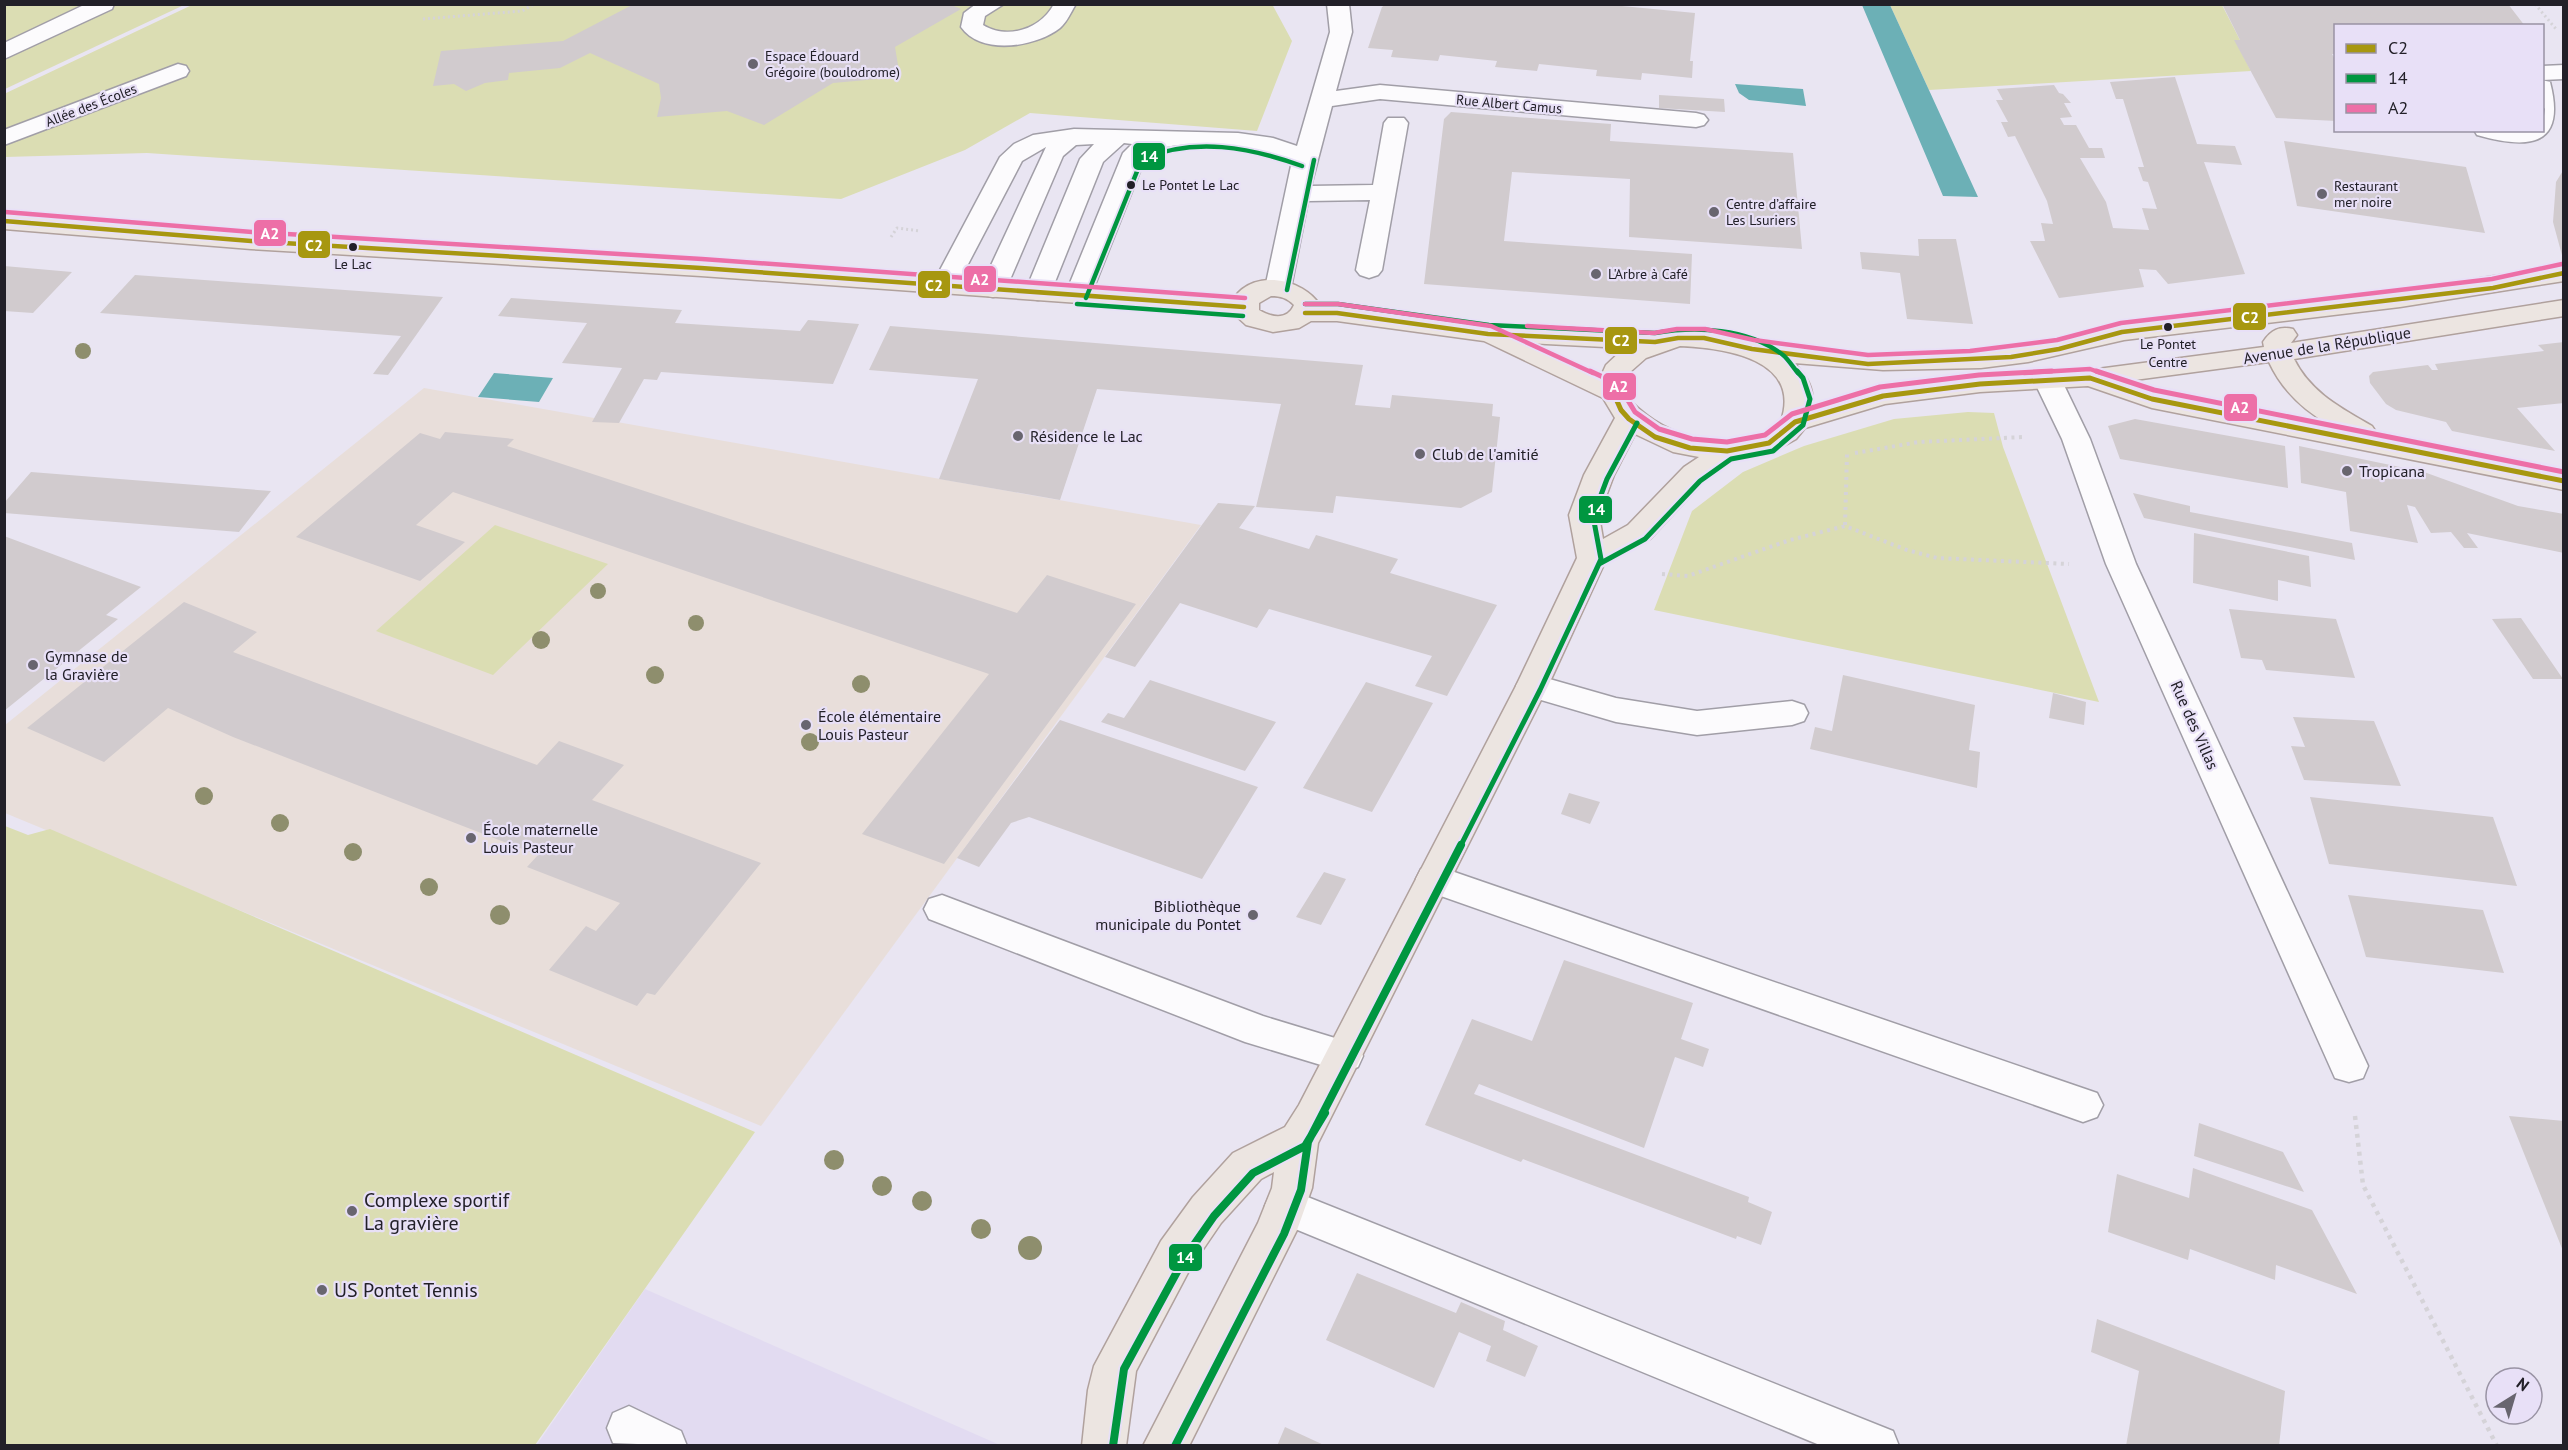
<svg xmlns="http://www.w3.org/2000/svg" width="2568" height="1450" viewBox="0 0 2568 1450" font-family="'PT Sans',sans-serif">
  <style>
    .built { fill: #e2dbf1 }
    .education { fill: #e8deda }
    .green { fill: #dbddb3 }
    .water { fill: #6cb0b6 }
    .building { fill: #d1cbce }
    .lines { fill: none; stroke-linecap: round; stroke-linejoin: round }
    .minor-casing { stroke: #a19ea7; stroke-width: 3 }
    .major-casing { stroke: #b0a19d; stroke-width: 3 }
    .path-far2 { stroke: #d5d3d8; stroke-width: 3; stroke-dasharray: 2 3; stroke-linecap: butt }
    .path-far1 { stroke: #d5d3d8; stroke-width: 4; stroke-dasharray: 3 4.5; stroke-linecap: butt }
    .path { stroke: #d5d3d8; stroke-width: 4.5; stroke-dasharray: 4 5; stroke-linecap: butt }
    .minor { fill: #fcfbfd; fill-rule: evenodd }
    .major { fill: #ece5e1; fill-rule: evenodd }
    .bus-1-far1-casing { stroke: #e8e0f7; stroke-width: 8 }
    .bus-1-casing { stroke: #e8e0f7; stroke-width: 10 }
    .bus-2-far2-casing { stroke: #e8e0f7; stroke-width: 8 }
    .bus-2-far1-casing { stroke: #e8e0f7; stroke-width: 10 }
    .bus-2-casing { stroke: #e8e0f7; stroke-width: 12 }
    .bus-3-far1-casing { stroke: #e8e0f7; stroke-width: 8 }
    .bus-3-casing { stroke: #e8e0f7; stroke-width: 10 }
    .bus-1-far1 { stroke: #a79710; stroke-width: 4.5 }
    .bus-1 { stroke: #a79710; stroke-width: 5 }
    .bus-2-far2 { stroke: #009640; stroke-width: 4.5 }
    .bus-2-far1 { stroke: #009640; stroke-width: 5 }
    .bus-2 { stroke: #009640; stroke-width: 8 }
    .bus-3-far1 { stroke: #ed6fa7; stroke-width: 4.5 }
    .bus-3 { stroke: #ed6fa7; stroke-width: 5 }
    .tree { fill: #8e8e6d }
    .poi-dot { fill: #68656f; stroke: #e8e0f7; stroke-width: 2 }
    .bus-dot { fill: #222028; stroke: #e8e0f7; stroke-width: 2 }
    .labels { text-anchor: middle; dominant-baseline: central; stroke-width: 4.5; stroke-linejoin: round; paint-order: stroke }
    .far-poi-label { font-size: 14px; fill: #222028; stroke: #e8e0f7; text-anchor: start }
    .far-street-label { font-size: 14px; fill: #222028; stroke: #e8e0f7 }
    .bus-label { font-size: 14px; fill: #222028; stroke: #e8e0f7 }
    .street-label { font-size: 16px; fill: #222028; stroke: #e8e0f7 }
    .poi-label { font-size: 16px; fill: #222028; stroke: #e8e0f7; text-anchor: start }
    .near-poi-label { font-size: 20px; fill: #222028; stroke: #e8e0f7; text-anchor: start }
    .line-badge { stroke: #e8e0f7; stroke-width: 2 }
    .badge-label { font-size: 16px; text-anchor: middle; font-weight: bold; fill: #fff }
  </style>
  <rect width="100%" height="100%" fill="#e9e5f2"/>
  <path class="built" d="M645,1289L1000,1445L536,1446Z"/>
  <path class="education" d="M424,388L1201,525L761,1126L5,813V725Z"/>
  <path class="green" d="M5,4L184,5L5,89Z
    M194,4H1272L1292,41L1257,131L1030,113L965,150L841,199L147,153L5,157L4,94Z
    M1890,5H2222L2240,40H2235L2251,71L1929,90Z
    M1968,412L1994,413L2003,447L2099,702L1654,610L1692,511L1743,472L1804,446L1894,419Z
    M495,525L608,564L493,675L376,631Z
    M5,826L28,835L50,829L755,1132L535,1445H5Z"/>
  <path class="water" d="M1862,5H1890L1978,197L1943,196Z
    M1735,84L1803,89L1806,106L1749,100L1739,93Z
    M494,373L553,378L539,402L478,397Z"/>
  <path class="building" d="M634,4H949L961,9L895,47L900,77L833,83L764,125L727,111L657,117L661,98L659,84L590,53L560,68L509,73L508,80L485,83L466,91L454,84L433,86L441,51L563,41Z
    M1386,4H1601L1695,13L1690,61H1693L1692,78L1642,73L1641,80L1596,76L1597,70L1539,64L1537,71L1495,67L1497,61L1440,55L1438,61L1391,57L1393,50L1368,48L1382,7Z
    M2222,4H2508L2525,26H2336V54H2332L2336,61V121L2276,118L2234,40H2240Z
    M2175,77L2197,144L2235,146L2242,165L2204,162L2245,274L2168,284L2156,270L2139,269L2144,287L2059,298L2030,241H2045L2041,223L2053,224L2047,201L2015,136L2008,137L2001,122H2008L1996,100H2003L1997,89L2054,85L2059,93L2063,94L2071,103H2064L2072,117L2060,118L2064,125H2076L2089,148H2102L2105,158H2080L2106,202L2113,228L2149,230L2142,208L2157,209L2148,182L2143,181L2138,167H2144L2123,99H2116L2110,82Z
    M1659,95L1724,99L1725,112L1659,108Z
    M1451,112L1611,124L1610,141L1793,153L1802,249L1629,237L1630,179L1512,172L1504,241L1692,254L1690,304L1424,284L1444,119Z
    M2284,141L2466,167L2485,233L2297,206Z
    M2564,169V259H2563L2553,222L2556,182Z
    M1918,239H1956L1973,324L1907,319L1900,273L1862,269L1860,252L1919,256Z
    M4,266L72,272L33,313L4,311Z
    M135,275L443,297L388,375L373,374L401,336L100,313Z
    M511,298L682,310L675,323L800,331L808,320L859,324L833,384L661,372L657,380L644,379L619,423L592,422L622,368L562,363L587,323L498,316Z
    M890,326L1363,365L1355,405L1390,408L1392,395L1493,404L1492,416L1500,417L1492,492L1461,508L1336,496L1333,513L1256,507L1281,404L1097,389L1060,500L939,479L978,379L869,370Z
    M2564,342V403L2517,408L2555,451L2452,431L2446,422L2396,410L2386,404L2370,383L2369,376L2373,372L2428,365L2432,370H2438L2435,364L2544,351L2538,345Z
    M2135,419L2285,446L2288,488L2120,459L2108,426Z
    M445,432L514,439L507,446L1017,613L1047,575L1136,604L944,864L862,834L989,674L453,492L416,525L465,542L420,581L296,537L420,433L440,439Z
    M2299,446L2424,472L2518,506L2564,514V553L2467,533L2478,548H2464L2451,532L2431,533L2415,507L2407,505L2418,543L2350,531L2346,492L2301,483Z
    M31,472L271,491L239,532L4,513V503Z
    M2133,493L2190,506V512L2352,543L2355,560L2144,518Z
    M1218,503L1255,506L1239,528L1309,549L1316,535L1398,559L1390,573L1497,605L1447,696L1415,686L1432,656L1269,609L1257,628L1180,603L1135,667L1105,657Z
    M2194,533L2309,556L2311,587L2278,580V601L2193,583Z
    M4,536L141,587L106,615L118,619L4,711Z
    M184,602L257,632L233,652L537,765L559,741L624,765L592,800L761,863L655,995L647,993L637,1006L549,970L586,926L596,931L620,903L527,867L538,855L233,737L168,708L104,762L27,728Z
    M2229,609L2336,619L2355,678L2266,670L2262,660L2241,658Z
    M2521,618L2539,644L2563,679H2533L2492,619Z
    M1843,675L1975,705L1969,750L1980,752L1977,788L1810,749L1815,727L1832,731Z
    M1150,680L1276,722L1245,771L1101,722L1108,713L1124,718Z
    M1366,682L1433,703L1372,812L1303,788Z
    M2053,693L2086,702L2084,725L2049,718Z
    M2293,717L2374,721L2401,786L2304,780L2291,746L2305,747Z
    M1060,720L1258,787L1202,879L1029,817L1011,823L979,867L957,858Z
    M1569,793L1600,802L1590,824L1561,814Z
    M2310,797L2493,817L2517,886L2329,864Z
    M1324,872L1346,879L1321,925L1296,917Z
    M2348,895L2483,910L2504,973L2366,957Z
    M1564,960L1693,1003L1681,1039L1709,1049L1703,1067L1675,1057L1644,1148L1479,1084L1474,1094L1749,1197L1748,1202L1772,1212L1761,1245L1737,1236L1736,1239L1523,1159L1521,1162L1425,1125L1472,1019L1532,1041Z
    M2509,1116L2564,1121V1251H2563Z
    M2199,1123L2283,1152L2304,1192L2194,1156Z
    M2193,1168L2312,1210L2357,1294L2276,1265L2275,1280L2190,1249L2188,1260L2108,1232L2117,1174L2189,1198Z
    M1357,1273L1456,1313L1461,1302L1505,1321L1503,1330L1538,1346L1525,1377L1486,1361L1491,1346L1459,1332L1434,1388L1326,1340Z
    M2097,1319L2285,1391L2279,1446H2126L2139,1371L2091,1352Z
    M1285,1427L1326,1446H1277Z"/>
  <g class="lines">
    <defs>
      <path id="minor" d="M86,4H114L112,9L4,59V43Z
        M976,4H1004L985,16L983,25C1008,40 1041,29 1054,4H1076C1071,12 1067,22 1060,28C1036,47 981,56 961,27L964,13Z
        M1327,4H1349L1352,32L1336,91L1380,85L1696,113L1704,115L1708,120L1704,125L1696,127L1380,99L1332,106L1311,186L1373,185L1384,123L1388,118H1404L1408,123L1382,270L1378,275L1369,278L1360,275L1356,270L1370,200L1308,201L1291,288L1287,294L1278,296L1269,294L1265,288L1292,161C1260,148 1174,133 1146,156L1091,295L1087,301L1078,303L1069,301L1065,295L1123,153L1132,144L1124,143L1103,162L1051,292L1047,298L1038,300L1029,298L1025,292L1080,159L1094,144L1076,145L1063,156L1006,289L1002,295L993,297L984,295L980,289L1046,147L1022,161L954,291L945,293L936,291L932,285L1000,157L1014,144L1033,135L1074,129L1238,133L1273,138L1297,146L1330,32Z
        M178,64L186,66L189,71L186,76L4,145V130Z
        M2564,65V79L2542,80V66Z
        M2542,80L2550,82C2568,151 2523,148 2477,135L2474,130H2542L2545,109L2542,105Z
        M2048,373L2058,375L2062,381L2090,439L2136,564L2368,1066L2363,1078L2349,1082L2335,1078L2106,564L2062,439L2034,381L2038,375Z
        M1532,674L1616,698L1697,711L1792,701L1804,705L1808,713L1804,721L1792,725L1697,735L1616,722L1521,694L1516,686L1521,678Z
        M1434,865L2097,1093L2103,1105L2097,1117L2083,1122L1421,889L1416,879L1421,869Z
        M942,895L1263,1016L1358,1045L1363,1056L1358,1067L1344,1072L1245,1042L929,919L924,909L929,899Z
        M1285,1188L1893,1431L1899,1446H1822L1271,1219L1265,1206L1271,1193Z
        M629,1406L681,1431L687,1446L613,1443L607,1428L613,1413Z"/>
      <path id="major" d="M4,214L251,233L701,260L1234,298C1255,268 1303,279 1320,305L1488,326L1551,327L1660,335L1678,330L1696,331L1752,341L1850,352L1915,355L1981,352L2028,346L2124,324L2400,291L2564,265V281L2400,307L2124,340L2028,362L1981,368L1883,370L1794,363C1807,376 1815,389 1812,408L1883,387L1980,376L2090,370L2264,347L2263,342C2271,330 2279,326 2293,329L2297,335L2291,343L2564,300V316L2294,359C2310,392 2341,408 2372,426L2376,432L2375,434L2564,472V490L2152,408L2088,386L1980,392L1885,404L1805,428L1796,439L1780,448L1737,457L1704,481L1650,539L1604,564L1548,686L1318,1143L1312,1188L1297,1230L1189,1446H1143L1258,1223L1272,1188L1274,1172L1261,1179L1221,1223L1191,1267L1136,1371L1126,1446H1082L1088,1390L1094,1366L1161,1241L1193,1197L1233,1153L1285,1127L1299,1105L1516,686L1577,558L1569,515L1584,475L1615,418L1603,398L1484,341L1337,321H1311L1299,328L1273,332L1246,325L1234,314L701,276L251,249L4,229ZM1271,296C1281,296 1287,298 1294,305C1287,321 1271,317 1259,310V303ZM1527,343L1624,348L1606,365L1601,376ZM1680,346C1725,348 1802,359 1781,421C1747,455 1682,442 1648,416C1640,410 1629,402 1627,392C1626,386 1629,379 1629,373L1646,358ZM2269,362C2282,390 2303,410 2330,425L2158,392L2127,381ZM1635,434L1673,452L1699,457L1684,467L1628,525L1603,539L1599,515L1614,475Z"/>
    </defs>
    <use href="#minor" class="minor-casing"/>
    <use href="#major" class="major-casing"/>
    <path class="path-far2" d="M2535,4L2556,29
      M423,19L522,11L534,4
      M891,237L897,228L920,231"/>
    <path class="path-far1" d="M1855,453L1919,442L2023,437
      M1845,525L1847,454
      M1662,574L1688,576L1790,540L1845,526L1907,550L1937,558L2069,564"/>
    <path class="path" d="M2355,1116L2363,1185L2497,1446"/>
    <use href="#minor" class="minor"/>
    <use href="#major" class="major"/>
    <defs>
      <path id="bus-1-far1" d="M4,221L251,241L701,268L1244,307
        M1305,313H1337L1488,334L1655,342L1678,338H1704L1752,349L1868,364L2011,357L2059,349L2122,332L2493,288L2564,273"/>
      <path id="bus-1" d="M1613,392L1621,410L1629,419L1655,437L1690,448L1727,451L1769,443L1795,422L1883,396L1980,384L2090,378L2152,399L2564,481"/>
      <path id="bus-2-far2" d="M1287,290L1314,160
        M1086,298L1142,159C1195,137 1249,147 1302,166
        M1077,304L1243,316
        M1305,304H1338L1489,325L1655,333C1696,326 1748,328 1783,355C1788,359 1793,367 1798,373"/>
      <path id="bus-2-far1" d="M1582,600L1601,559L1593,516L1607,479L1637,423
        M1460,847L1540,690L1599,564L1645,539L1700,481L1731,459L1773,451L1803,425L1810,399L1803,378L1797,371"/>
      <path id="bus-2" d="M1113,1446L1124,1369L1184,1259L1214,1216L1253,1173L1305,1146L1325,1113
        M1175,1446L1284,1234L1301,1190L1308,1142L1461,845"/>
      <path id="bus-3-far1" d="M5,212L252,232L702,259L1245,298
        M1305,304H1338L1491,326L1593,373
        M1527,326L1654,333L1677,329H1705L1754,340L1868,355L1970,351L2057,340L2121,323L2492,279L2562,264
        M2024,373L2090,369L2101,373"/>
      <path id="bus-3" d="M1590,371L1618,384L1635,412L1659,429L1692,439L1727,442L1765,435L1792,414L1880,387L1979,375L2052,371
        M2096,371L2154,390L2564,472"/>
    </defs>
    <use href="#bus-1-far1" class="bus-1-far1-casing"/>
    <use href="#bus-1" class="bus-1-casing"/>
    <use href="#bus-2-far2" class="bus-2-far2-casing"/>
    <use href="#bus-2-far1" class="bus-2-far1-casing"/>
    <use href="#bus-2" class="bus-2-casing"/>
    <use href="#bus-3-far1" class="bus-3-far1-casing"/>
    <use href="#bus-3" class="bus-3-casing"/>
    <use href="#bus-1-far1" class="bus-1-far1"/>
    <use href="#bus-1" class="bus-1"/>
    <use href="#bus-2-far2" class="bus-2-far2"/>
    <use href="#bus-2-far1" class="bus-2-far1"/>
    <use href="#bus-2" class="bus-2"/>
    <use href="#bus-3-far1" class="bus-3-far1"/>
    <use href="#bus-3" class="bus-3"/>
  </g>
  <g class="tree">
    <circle cx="83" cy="351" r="8"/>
    <circle cx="598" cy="591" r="8"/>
    <circle cx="696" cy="623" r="8"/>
    <circle cx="541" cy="640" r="9"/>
    <circle cx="655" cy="675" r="9"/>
    <circle cx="861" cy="684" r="9"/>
    <circle cx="810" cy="742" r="9"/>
    <circle cx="204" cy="796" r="9"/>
    <circle cx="280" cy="823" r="9"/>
    <circle cx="353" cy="852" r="9"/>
    <circle cx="429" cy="887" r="9"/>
    <circle cx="500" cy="915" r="10"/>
    <circle cx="834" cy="1160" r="10"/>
    <circle cx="882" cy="1186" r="10"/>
    <circle cx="922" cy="1201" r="10"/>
    <circle cx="981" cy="1229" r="10"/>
    <circle cx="1030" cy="1248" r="12"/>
  </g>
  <g class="poi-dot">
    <circle cx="753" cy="64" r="6"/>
    <circle cx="2322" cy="194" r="6"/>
    <circle cx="1714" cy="212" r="6"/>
    <circle cx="1596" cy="274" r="6"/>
    <circle cx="1018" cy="436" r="6"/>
    <circle cx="1420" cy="454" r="6"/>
    <circle cx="2347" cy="471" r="6"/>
    <circle cx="33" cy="665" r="6"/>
    <circle cx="806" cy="725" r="6"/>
    <circle cx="471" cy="838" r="6"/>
    <circle cx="1253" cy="915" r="6"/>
    <circle cx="352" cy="1211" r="6"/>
    <circle cx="322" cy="1290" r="6"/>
  </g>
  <g class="bus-dot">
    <circle cx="1131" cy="185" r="5"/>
    <circle cx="353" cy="247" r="5"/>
    <circle cx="2168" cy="327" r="5"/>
  </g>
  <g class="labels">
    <g class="far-poi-label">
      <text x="765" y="56">Espace Édouard<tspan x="765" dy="16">Grégoire (boulodrome)</tspan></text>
      <text x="2334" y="186">Restaurant<tspan x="2334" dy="16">mer noire</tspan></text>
      <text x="1726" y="204">Centre d’affaire<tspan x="1726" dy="16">Les Lsuriers</tspan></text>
      <text x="1608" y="274">L'Arbre à Café</text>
    </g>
    <g class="far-street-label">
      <text transform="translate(1509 104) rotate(5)">Rue Albert Camus</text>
      <text transform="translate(91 105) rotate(-21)">Allée des Écoles</text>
    </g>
    <g class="bus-label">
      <text x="1142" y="185" text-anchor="start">Le Pontet Le Lac</text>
      <text x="353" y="264">Le Lac</text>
      <text x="2168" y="344">Le Pontet<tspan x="2168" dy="18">Centre</tspan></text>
    </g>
    <g class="street-label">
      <text transform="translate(2327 345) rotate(-9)">Avenue de la République</text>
      <text transform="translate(2195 725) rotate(66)">Rue des Villas</text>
    </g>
    <g class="poi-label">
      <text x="1030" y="436">Résidence le Lac</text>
      <text x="1432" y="454">Club de l'amitié</text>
      <text x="2359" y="471">Tropicana</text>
      <text x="45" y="656">Gymnase de<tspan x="45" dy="18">la Gravière</tspan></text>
      <text x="818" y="716">École élémentaire<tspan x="818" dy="18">Louis Pasteur</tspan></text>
      <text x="483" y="829">École maternelle<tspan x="483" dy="18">Louis Pasteur</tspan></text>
      <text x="1241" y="906" text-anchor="end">Bibliothèque<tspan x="1241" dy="18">municipale du Pontet</tspan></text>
    </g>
    <g class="near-poi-label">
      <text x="364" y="1200">Complexe sportif<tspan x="364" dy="23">La gravière</tspan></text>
      <text x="334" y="1290">US Pontet Tennis</text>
    </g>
  </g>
  <g class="line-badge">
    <rect x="1132" y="142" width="34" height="29" rx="6" fill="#009640"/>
    <rect x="253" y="219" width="34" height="28" rx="6" fill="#ed6fa7"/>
    <rect x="297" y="230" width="34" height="29" rx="6" fill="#a79710"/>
    <rect x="963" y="265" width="34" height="28" rx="6" fill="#ed6fa7"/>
    <rect x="917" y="270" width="34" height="29" rx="6" fill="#a79710"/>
    <rect x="2232" y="302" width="35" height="29" rx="6" fill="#a79710"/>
    <rect x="1604" y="326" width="34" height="29" rx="6" fill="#a79710"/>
    <rect x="1602" y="372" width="35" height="29" rx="6" fill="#ed6fa7"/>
    <rect x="2223" y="393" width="35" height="29" rx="6" fill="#ed6fa7"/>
    <rect x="1578" y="495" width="35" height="29" rx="6" fill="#009640"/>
    <rect x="1168" y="1243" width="35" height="29" rx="6" fill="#009640"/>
  </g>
  <g class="badge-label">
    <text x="1149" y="162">14</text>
    <text x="270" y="239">A2</text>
    <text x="314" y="251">C2</text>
    <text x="980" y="285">A2</text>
    <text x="934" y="291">C2</text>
    <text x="2250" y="323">C2</text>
    <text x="1621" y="346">C2</text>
    <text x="1619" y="392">A2</text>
    <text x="2240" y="413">A2</text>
    <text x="1596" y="515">14</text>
    <text x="1185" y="1263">14</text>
  </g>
  <rect width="2568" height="1450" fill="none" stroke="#222028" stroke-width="12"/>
  <rect x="2334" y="24" width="210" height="108" fill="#e8e0f7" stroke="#9993a4" stroke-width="1.5"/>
  <rect x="2346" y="44" width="30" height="9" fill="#a79710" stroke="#9993a4" stroke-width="1.5"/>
  <text x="2388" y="54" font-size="18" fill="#222028">C2</text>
  <rect x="2346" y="74" width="30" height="9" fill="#009640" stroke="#9993a4" stroke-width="1.5"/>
  <text x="2388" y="84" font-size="18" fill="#222028">14</text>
  <rect x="2346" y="104" width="30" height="9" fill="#ed6fa7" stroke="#9993a4" stroke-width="1.5"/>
  <text x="2388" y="114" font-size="18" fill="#222028">A2</text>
  <g transform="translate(2514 1396) rotate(37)"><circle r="28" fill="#e8e0f7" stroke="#9993a4" stroke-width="1.5"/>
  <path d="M0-4.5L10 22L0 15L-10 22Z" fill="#68656f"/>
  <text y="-9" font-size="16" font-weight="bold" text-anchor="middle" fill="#222028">N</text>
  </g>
</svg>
